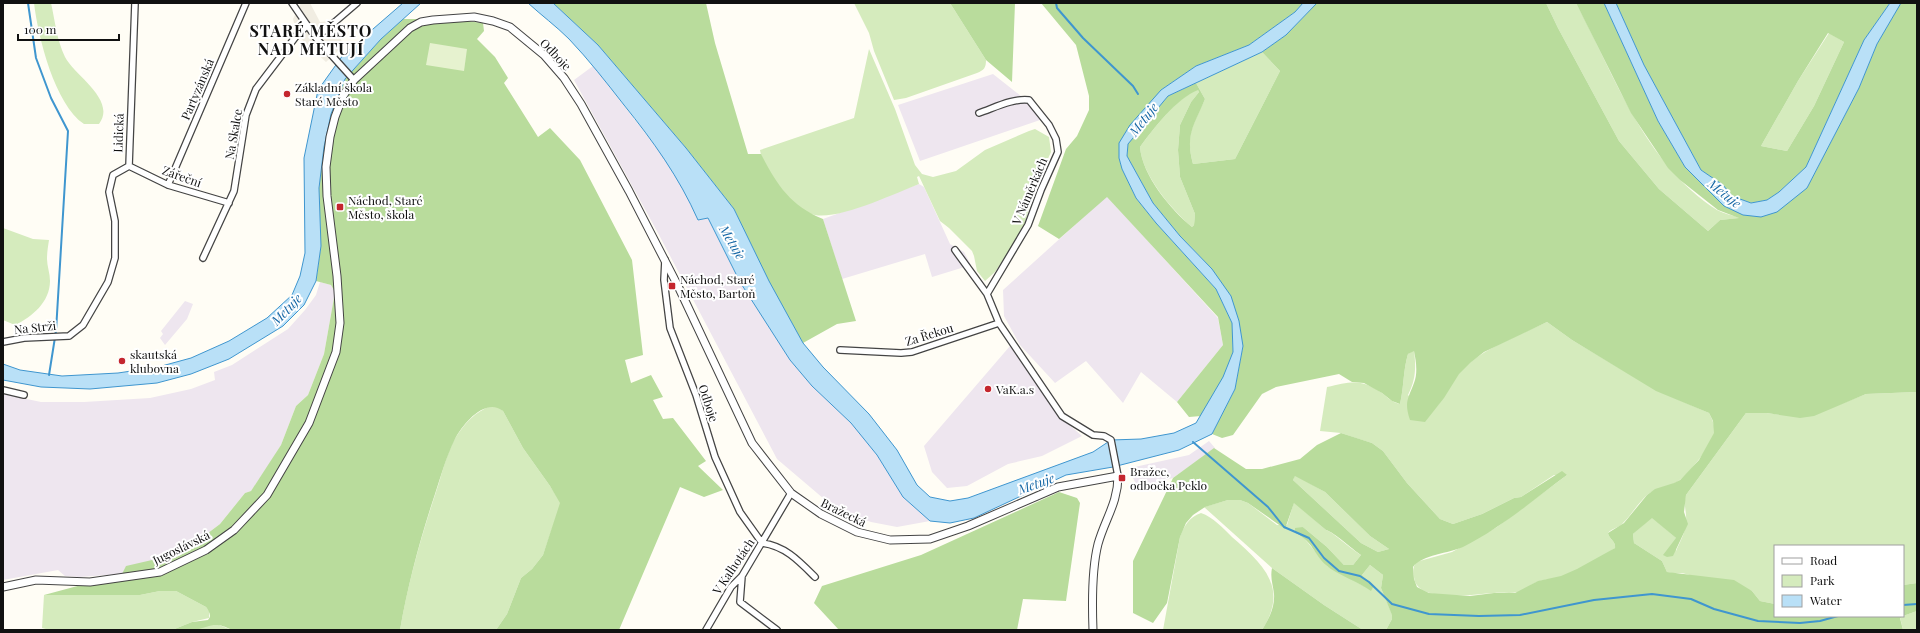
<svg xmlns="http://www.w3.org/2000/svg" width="1920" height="633" viewBox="0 0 1920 633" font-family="'Playfair Display',serif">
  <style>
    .industrial { fill: #eee6ef }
    .green { fill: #d5ebbd }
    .forest { fill: #b9dc9c; fill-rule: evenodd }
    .pitch { fill: #e6f2cf }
    .plaza { fill: #f1ede2 }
    .water { fill: #b9e0f7; stroke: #3f96cf }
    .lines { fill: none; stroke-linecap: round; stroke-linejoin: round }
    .stream { stroke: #3f96cf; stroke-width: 2 }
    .minor-casing { stroke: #444; stroke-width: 8 }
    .tertiary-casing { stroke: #444; stroke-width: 9 }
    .minor { stroke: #fff; stroke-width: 5.5 }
    .tertiary { stroke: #fff; stroke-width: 7 }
    .poi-dot { fill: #c4262e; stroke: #fff; stroke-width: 1.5 }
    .labels { text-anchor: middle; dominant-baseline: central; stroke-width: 4; stroke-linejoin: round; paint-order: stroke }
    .street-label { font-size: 12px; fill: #111; stroke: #fff }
    .poi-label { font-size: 12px; fill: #111; stroke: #fff; text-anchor: start }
    .water-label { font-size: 13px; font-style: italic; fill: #1768a6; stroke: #fff }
    .district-label { font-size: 16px; font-weight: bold; letter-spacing: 1px; fill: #111; stroke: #fff }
  </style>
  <rect width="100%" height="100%" fill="#fffdf5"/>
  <path class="industrial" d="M593,66L667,161L689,199L698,220L708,217L740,282L790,360L812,386L851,423L877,455L903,497L930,521L897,527L871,522L837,510L777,459L658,233L574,80Z
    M993,74L1026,100L1040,120L920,161L898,105Z
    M919,184L924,187L950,244L964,252L971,265L932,277L925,254L842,279L823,219Z
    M1107,196L1218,318L1223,345L1177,402L1141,372L1123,403L1086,361L1055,383L1020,345L1004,316L1003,290Z
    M320,282L331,285L335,292L324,354L308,395L296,406L281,445L270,463L251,491L245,493L220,524L175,558L165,557L122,574L79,577L65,576L58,570L3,580V394L41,402H84L150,398L191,389L215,380L214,372L232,365L288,329L305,310L316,295Z
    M185,301L193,304L187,319L165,345L160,338L163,334L161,331Z
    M1010,346L1051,406L1060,417L1082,436L1042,456L1008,464L967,486L947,488L932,472L924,446Z
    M1209,441L1215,448L1173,478L1144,486L1136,484L1133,478L1130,468L1189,455Z"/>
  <path class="green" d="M34,3H51C55,21 57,41 65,57C75,76 117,100 99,124H84C55,105 38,37 34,3Z
    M854,3H950L986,60C986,68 984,70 977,73L906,98L894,100L874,51L869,33Z
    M1546,3H1576C1615,76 1644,163 1717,210C1724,214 1733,215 1740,218L1720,220L1708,231L1659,189L1619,141L1558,28Z
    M1829,33L1844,42L1814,106L1787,151L1761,146L1798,81Z
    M869,49L895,109L915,165L922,174L933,177L956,171L985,150L1029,131L1035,129L1049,137L1051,152L1033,192L1023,231L995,272L985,281L977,271L974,256L972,251L949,228L940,221L919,176L917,177L919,184C896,193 839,220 815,215C800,212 789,199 780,188C772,177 762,164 760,150L854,118Z
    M1262,52L1280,71L1235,159L1193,164C1185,134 1193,126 1205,99L1196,83Z
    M1198,89L1199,92L1191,102L1180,125L1178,150L1180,177L1195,214L1194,225L1192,227C1171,209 1142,175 1140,147C1154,128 1177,98 1198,89Z
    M3,228L33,239L49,240C48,246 47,253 47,259C47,266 50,273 50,281C50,302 32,317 15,325L3,320Z
    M1547,322L1572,340L1656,390L1709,413C1712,419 1716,427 1714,434C1712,445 1686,478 1675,483C1665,488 1655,488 1647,495C1638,503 1632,514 1623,523C1619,528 1612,528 1608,533C1609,539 1616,541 1615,548C1599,559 1580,571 1561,577C1554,579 1547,579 1540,581C1532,583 1526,590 1518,592C1510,594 1502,592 1494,593C1475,594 1416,604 1414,577C1413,571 1413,567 1416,562L1452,552L1497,527L1567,475H1554L1521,497L1514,498L1482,514L1453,524L1440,519L1407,483L1383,451L1372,443L1359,439L1341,433L1320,431L1327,387C1350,382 1361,378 1382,393C1388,398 1392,402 1400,404C1404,387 1403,371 1408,354L1414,350C1416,368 1416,379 1408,395L1428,415C1443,404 1447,387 1459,373C1479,350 1519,335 1547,322Z
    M1917,392V583L1903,585V546H1775V604L1760,601L1752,591L1682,573H1672L1667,572L1662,561L1634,543L1633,534L1652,517L1676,538V551C1680,541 1686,532 1686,521C1687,512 1683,506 1686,495L1746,413L1759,412L1783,415L1831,408L1866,394Z
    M491,406H498L503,411L523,448L550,486L561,503L543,555L532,569L521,578L507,614L496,630H400C408,583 421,537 436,492C442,474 446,454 456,437C464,424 476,411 491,406Z
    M1295,475L1325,492L1370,536L1389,549L1378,552L1361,543L1293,480Z
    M1228,500H1240L1248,503L1277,525H1287L1294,502L1326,530C1333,532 1352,550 1361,555L1353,565H1344L1327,547L1303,527L1295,533L1304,538L1327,566L1371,590L1374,586L1362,575L1370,565L1383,575L1381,588L1392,614V619L1386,630H1363L1324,605L1272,568L1204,507Z
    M1201,513C1213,517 1223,528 1232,537C1264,565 1289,588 1262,630H1163L1180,537C1184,526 1189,517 1201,513Z
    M160,591H176L206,607L209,611V618L192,622L172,630H50L42,628L44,595H140Z
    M1917,611V630H1903L1900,617Z
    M211,624L219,625L232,630H194Z"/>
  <path class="forest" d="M553,3H706L715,43L748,154H761C777,185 790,205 823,219L856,321L837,324L803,343L771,286L734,209L686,148L598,45Z
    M950,3H1015L1012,82L986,60Z
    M1041,3H1303L1295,12L1249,45L1196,66L1161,90L1119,158L1122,169L1136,198L1156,223L1216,289L1232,323L1233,352L1224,377L1201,416L1189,417L1177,402L1223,345L1218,317L1107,197L1059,239L1038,226L1066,149L1077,136L1089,110V96L1076,45Z
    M1317,3H1546L1558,28L1619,141L1659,189L1708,231L1720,220L1739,218L1718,210L1680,180L1668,168L1631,113L1576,3H1604L1658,121L1685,167L1743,215L1807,188L1859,88L1877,44L1899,6L1901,3H1917V392L1866,394L1814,416L1800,418L1767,413H1746L1686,495L1684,512L1688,524L1673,556L1667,557L1663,555L1676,538L1652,518L1633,534L1634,543L1662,561L1667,572L1734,580L1752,591L1760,601L1775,604V616H1903L1900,618L1903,630H1386L1392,619V615L1381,588L1383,575L1370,565L1362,575L1374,586L1371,591C1359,582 1336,574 1327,566C1313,554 1314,542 1295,533V528L1303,527L1327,547L1344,565H1353L1361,555C1352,549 1334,532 1326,530L1294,503L1285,529L1248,503L1240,500H1228L1205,507L1193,515L1186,523L1180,537L1167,603L1153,623L1133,613V561L1173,478L1214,448L1246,469H1262L1300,459L1317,445L1341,433L1372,443L1383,451L1407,483L1440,519L1453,524L1482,514L1514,498L1521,497L1562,471L1567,475C1533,500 1501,528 1463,547C1450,553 1421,555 1413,567L1414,579L1417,587L1429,593L1470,596L1494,593H1515L1538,581L1561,576L1577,569L1615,548C1616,541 1609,539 1608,533L1624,523L1647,495L1655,489L1674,483L1680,480L1699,460L1714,433L1713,421L1709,413L1656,391L1572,340L1547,322L1484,352L1470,363L1459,374L1444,398L1425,422L1410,420C1404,402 1408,399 1414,383C1418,373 1416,361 1414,351L1408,354C1403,371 1404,387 1400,404L1392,401L1382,393L1364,383L1352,382L1339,374L1276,387L1262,394L1233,435L1222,438L1212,434L1235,389L1243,346L1212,269L1180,236L1153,203L1127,156L1128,144L1134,135L1168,96L1196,83L1205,99C1194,126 1185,134 1193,164L1235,159L1280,71L1262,52L1286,35ZM1198,90L1199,92L1191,102L1180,125L1178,150L1180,177L1195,214L1194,225L1192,227C1171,210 1142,175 1140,147C1153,129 1177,98 1198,90ZM1295,476L1325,492L1370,536L1389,549L1378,552L1361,543L1293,480Z
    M1616,3H1890L1864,40L1806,167L1779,192L1767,200L1751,203L1732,196L1723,185L1701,170L1644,65ZM1828,33L1844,42L1814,106L1787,151L1761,146L1798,81Z
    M403,19H449L483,23L484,31L477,39L495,57L508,78L504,83L538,137L550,128L580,160L632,260L643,355L625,360L631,383L651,375L663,397L653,400L663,419L673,418L706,461L698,466L723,490L704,497L680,487L619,630H496L507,614L521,578L532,569L543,555L560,503L550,486L523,448L503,411C485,397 463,424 455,439C446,457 441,476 435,494C420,539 408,584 400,630H232C215,621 211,626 195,630C188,631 179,630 172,630L192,622L208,620C212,616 209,611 206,607L176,591H160L140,595H44L122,574L126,566L165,557L175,558L220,524L245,493L251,491L281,445L296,406L308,395L324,354L335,292L331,285L316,281L321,246L319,188L324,147L331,114L345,79L381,39Z
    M1059,492L1077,498L1080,503L1066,601L1023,599L1017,630H839L814,603L822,586L921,555Z
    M1272,568L1324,605L1363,630H1262C1269,619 1275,607 1274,594C1273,584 1270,578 1272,568Z
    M1917,583V611L1903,616V585Z"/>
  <path class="pitch" d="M430,43L467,49L464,71L426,65Z"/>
  <path class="plaza" d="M301,3H310L320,22L330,21L344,45L326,62L297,35L293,19Z"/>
  <path class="water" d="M403,3H421L381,39L345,79L331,114L324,147L319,188L321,246L316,281L304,305L283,326L229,359L191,374L157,383L90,389L41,387L3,380V364L20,370L62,376L118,373L158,367L191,358L229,341L267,318L292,295L300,276L305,253L304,158L318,90L343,55Z
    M528,3H553L598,45L686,148L734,209L769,281L803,343L823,367L869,414L897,450L917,485L930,497L950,501L968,498L1093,452L1111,440L1141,439L1174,433L1196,423L1223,377L1233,352L1232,323L1216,289L1156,223L1136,198L1122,169L1119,158V143L1130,125L1161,90L1196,66L1249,45L1295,12L1303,3H1317L1286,35L1262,52L1168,96L1128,144L1127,156L1153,203L1180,236L1212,269L1231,296L1239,321L1243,346L1235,389L1212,434L1179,450L1113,467L1066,475L974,518L950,523L930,521L903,497L877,455L851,423L812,386L790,360L740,282L708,218L698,220C679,177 653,141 624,105C606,82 589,60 569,39C556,26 541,15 528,3Z
    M1604,3H1616L1644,65L1701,170L1723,185L1732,196L1751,203L1767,200L1779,192L1806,167L1864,40L1890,3H1901L1877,44L1859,88L1807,188L1777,212L1761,217L1743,215L1724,206L1685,167L1658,121Z"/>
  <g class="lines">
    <path class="stream" d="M28,3L36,58L51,98L68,131L56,331L49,375
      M1056,3L1057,8L1083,38L1133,86L1138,94
      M1193,442L1268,507L1284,527L1309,538L1324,558L1339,571L1360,576L1369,582L1392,604L1429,614L1479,616L1520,615L1594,600L1652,594L1691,599L1714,609L1758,621L1800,623L1820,621L1838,616
      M1903,605L1917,604"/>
    <defs>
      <path id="minor" d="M292,3L316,38L354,80
        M316,38L357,3
        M979,113C994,108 1013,98 1029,100L1049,125L1056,139L1058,152L1041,190L1028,225L987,294L999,323L1062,416L1093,435L1104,436L1111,440L1118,476
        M129,166L168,185L229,203
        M168,185L246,3
        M955,250L987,294
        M203,258L234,191L246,115L256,89L297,35L307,26
        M665,260L664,280L670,328L696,395L715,457L740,512L762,543C785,546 799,561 815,577
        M3,342L24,338L69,336L83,325L108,282L115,258V221L109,192L113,175L129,166L135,3
        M840,350L901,353L912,352L999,323
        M3,390L24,395
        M742,576L740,602L777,630
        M706,630L731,587L742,576L791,493"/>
      <path id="tertiary" d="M3,587L36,580L90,582L160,572L206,550L234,530L267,495L309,423L336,352L340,323L337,276L327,196L326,167L330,137L335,117L343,96L354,80L410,28L421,22L433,20L474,17L493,21L510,27L544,55L564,78L581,104L629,191L678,286L752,443L791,493L821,514L857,532L890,540L930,539L968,526L1058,487L1118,476C1118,503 1105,519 1098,544C1092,568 1092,604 1093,630"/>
    </defs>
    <use href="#minor" class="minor-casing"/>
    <use href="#tertiary" class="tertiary-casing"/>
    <use href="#minor" class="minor"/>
    <use href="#tertiary" class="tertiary"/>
  </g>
  <g class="poi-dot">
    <circle cx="287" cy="94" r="4"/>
    <rect x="336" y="203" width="8" height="8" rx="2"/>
    <rect x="668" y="282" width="8" height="8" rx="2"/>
    <circle cx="122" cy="361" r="4"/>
    <circle cx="988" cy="389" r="4"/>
    <rect x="1118" y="474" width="8" height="8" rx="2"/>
  </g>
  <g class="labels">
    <g class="street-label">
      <text transform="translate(556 54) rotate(46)">Odboje</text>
      <text transform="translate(197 89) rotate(-67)">Partyzánská</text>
      <text transform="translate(118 133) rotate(-88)">Lidická</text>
      <text transform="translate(233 134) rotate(-80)">Na Skalce</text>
      <text transform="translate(182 176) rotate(20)">Zářeční</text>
      <text transform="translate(1029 191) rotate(-67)">V Náměrkách</text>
      <text transform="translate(35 327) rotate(-6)">Na Strži</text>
      <text transform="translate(929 334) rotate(-17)">Za Řekou</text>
      <text transform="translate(709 403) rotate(72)">Odboje</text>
      <text transform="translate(844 512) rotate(26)">Bražecká</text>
      <text transform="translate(181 547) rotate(-26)">Jugoslávská</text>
      <text transform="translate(733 566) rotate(-56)">V Kalhotách</text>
    </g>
    <g class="poi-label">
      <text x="295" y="87">Základní škola<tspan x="295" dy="14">Staré Město</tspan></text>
      <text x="348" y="200">Náchod, Staré<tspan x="348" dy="14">Město, škola</tspan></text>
      <text x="680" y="279">Náchod, Staré<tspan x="680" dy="14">Město, Bartoň</tspan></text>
      <text x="130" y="354">skautská<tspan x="130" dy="14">klubovna</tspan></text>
      <text x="996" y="389">VaK.a.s</text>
      <text x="1130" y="471">Bražec,<tspan x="1130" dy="14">odbočka Peklo</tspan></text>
    </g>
    <g class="water-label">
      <text transform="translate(1143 119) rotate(-52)">Metuje</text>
      <text transform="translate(1725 193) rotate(38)">Metuje</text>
      <text transform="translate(733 242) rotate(59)">Metuje</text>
      <text transform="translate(286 309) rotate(-46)">Metuje</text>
      <text transform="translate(1036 483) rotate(-20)">Metuje</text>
    </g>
    <g class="district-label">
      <text x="311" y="30">STARÉ MĚSTO<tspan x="311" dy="18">NAD METUJÍ</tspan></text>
    </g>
  </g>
  <rect width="1920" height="633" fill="none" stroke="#111111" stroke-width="8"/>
  <rect x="1774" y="545" width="130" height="72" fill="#ffffff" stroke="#a0a0a0"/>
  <rect x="1782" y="558" width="20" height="6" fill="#ffffff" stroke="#a0a0a0"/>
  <text x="1810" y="565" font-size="12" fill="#111111">Road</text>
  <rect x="1782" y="575" width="20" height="12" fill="#d5ebbd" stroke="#a0a0a0"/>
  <text x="1810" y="585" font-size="12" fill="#111111">Park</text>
  <rect x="1782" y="595" width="20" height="12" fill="#b9e0f7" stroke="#a0a0a0"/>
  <text x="1810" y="605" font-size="12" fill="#111111">Water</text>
  <path d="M18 34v6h101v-6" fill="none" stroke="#111111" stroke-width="2"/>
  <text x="24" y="34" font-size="12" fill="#111111" stroke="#ffffff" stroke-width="3" paint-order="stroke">100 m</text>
</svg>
